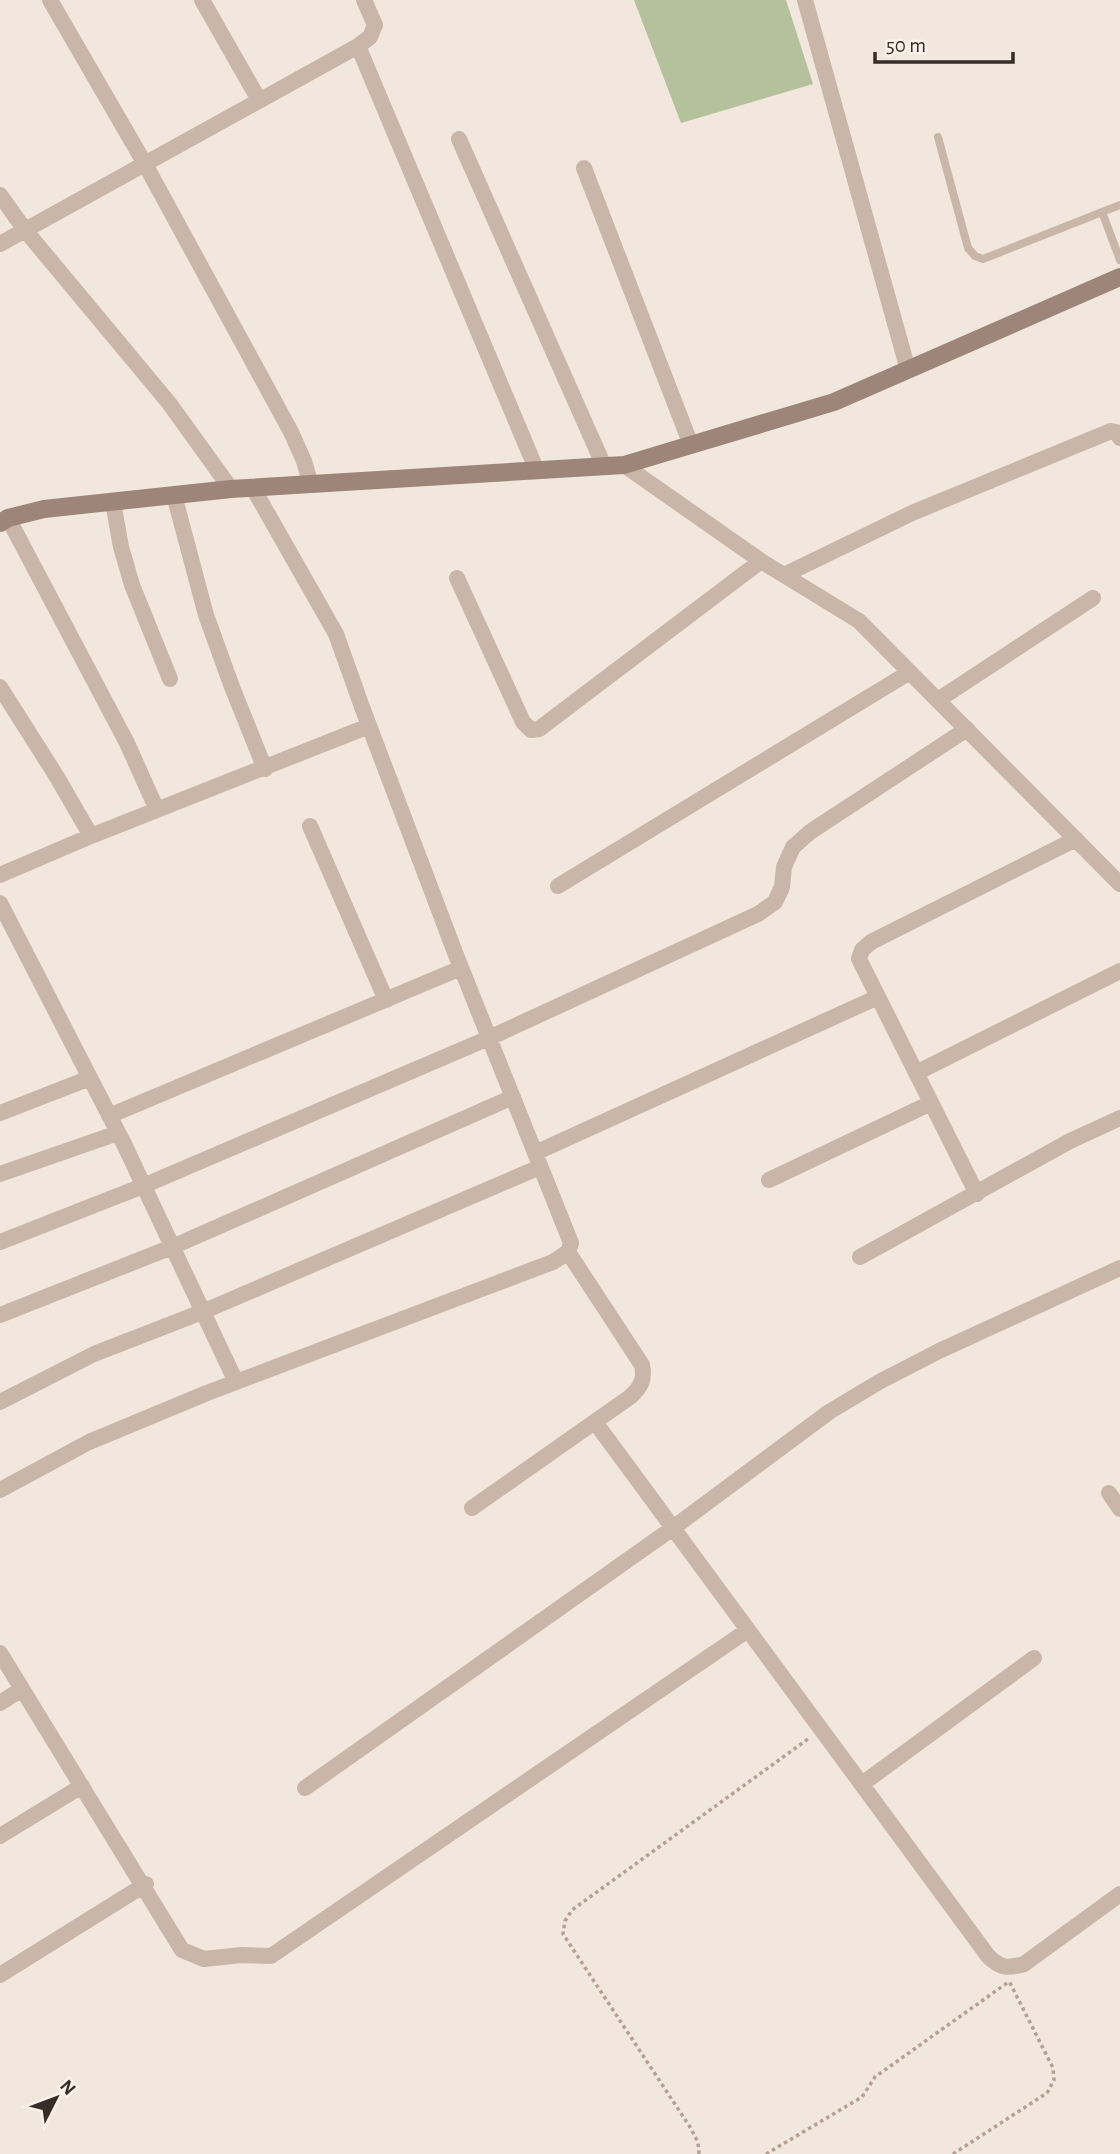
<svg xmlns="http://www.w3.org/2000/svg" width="1120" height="2154" viewBox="0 0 1120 2154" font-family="'Alegreya Sans',sans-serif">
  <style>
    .green { fill: #b5c09d }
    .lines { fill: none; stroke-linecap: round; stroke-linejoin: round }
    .path { stroke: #b5a093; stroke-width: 3.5; stroke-dasharray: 3.5 3.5; stroke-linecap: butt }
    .lane { stroke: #c9b6a8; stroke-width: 8 }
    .street { stroke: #c9b6a8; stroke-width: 16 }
    .secondary { stroke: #9d857a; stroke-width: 18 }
  </style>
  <rect width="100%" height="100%" fill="#f1e7dc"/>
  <path class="green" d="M634,0H786L813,84L681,123Z"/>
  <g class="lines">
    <path class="path" d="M699,2154L698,2142L690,2127L563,1934L565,1921L572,1910L808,1739
      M766,2154L862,2097L875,2077L1007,1983
      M953,2154L1047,2093L1054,2080L1053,2068L1009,1981"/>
    <path class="lane" d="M938,137L968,248L975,256L983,259L1120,205
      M1102,212L1120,260"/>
    <path class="street" d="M50,0L145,164L291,432L304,461L311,485
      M202,0L259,100
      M805,0L908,370
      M358,46L537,471
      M459,139L604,466
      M584,168L691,445
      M0,195L25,230L169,403L231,489
      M0,244L358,46L370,37L375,25L364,0
      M624,465L761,561L859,621L1120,884
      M174,495L206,615L232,687L265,769
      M113,502L121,547L132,585L170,679
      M8,518L127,743L157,810
      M784,575L912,513L1111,431L1116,432L1120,438
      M457,578L523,722L531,730L539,729L761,561
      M0,687L57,777L91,836
      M938,700L1093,598
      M310,826L386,1000
      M0,875L91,836L369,726
      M558,886L910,672
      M0,903L124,1144L236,1382
      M916,1073L1120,971
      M0,1113L90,1078
      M109,1116L461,968
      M535,1153L878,997
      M0,1174L118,1133
      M769,1180L931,1103
      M977,1194L859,959L862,950L871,942L1076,839
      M0,1242L143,1186L489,1038L758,914L775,902L782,887L784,867L793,847L810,832L967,729
      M860,1257L1070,1141L1120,1118
      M0,1315L172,1247L513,1097
      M0,1402L94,1354L202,1312L540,1167
      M595,1422L988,1956C1000,1968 1007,1969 1024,1964L1120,1894
      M0,1490L89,1442L207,1393L553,1262L568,1252L571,1243L456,955L362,707L336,634L253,488
      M1109,1493L1120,1509
      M472,1508L630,1397C641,1387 645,1380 642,1365L568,1252
      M0,1653L182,1950L204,1959L242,1955L271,1956L748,1630
      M0,1703L22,1689
      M862,1784L1034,1658
      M305,1788L673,1528L829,1412L879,1382L939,1351L1120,1268
      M0,1836L82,1786
      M0,1975L146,1884"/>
    <path class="secondary" d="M0,523L8,518L44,509L231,489L624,465L834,402L1120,277"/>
  </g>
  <g transform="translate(56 2098) rotate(48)" stroke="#f9f1e9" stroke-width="5" paint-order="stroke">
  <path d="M0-5L12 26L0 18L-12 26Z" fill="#362c28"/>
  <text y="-10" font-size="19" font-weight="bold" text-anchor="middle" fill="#362c28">N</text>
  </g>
  <path d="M875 52v10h138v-10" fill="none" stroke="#362c28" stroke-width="3.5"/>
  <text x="886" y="52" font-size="21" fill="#362c28" stroke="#f9f1e9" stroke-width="5" paint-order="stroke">50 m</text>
</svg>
